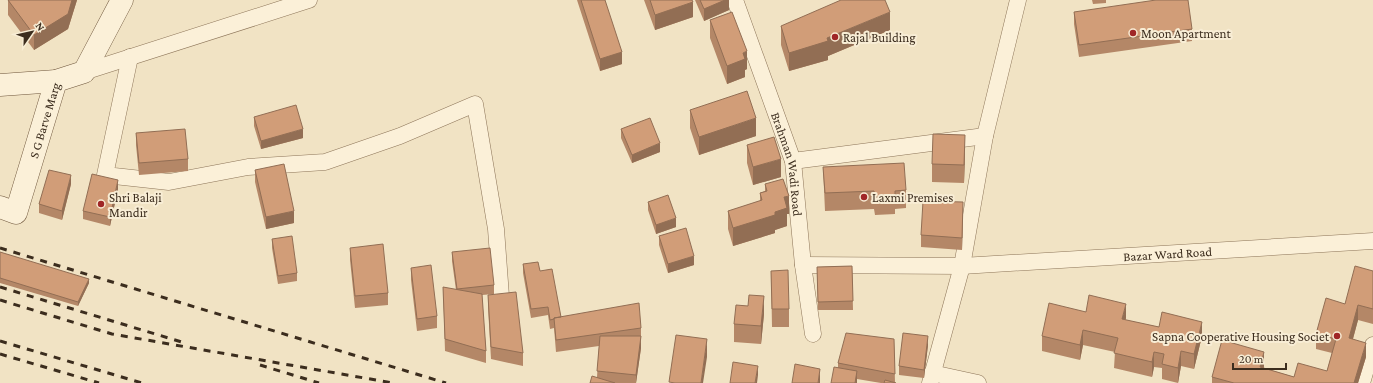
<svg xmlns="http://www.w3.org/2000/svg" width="1373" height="383" viewBox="0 0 1373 383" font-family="'Crimson Pro',serif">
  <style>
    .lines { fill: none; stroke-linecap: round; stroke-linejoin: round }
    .street-casing { stroke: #8d7559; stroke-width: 17 }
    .secondary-casing { stroke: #6f563c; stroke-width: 23 }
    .street { stroke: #fbf0d8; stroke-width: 16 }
    .secondary { stroke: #fbf0d8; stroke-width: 22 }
    .rail { stroke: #3c2d1e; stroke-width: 3; stroke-dasharray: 7 7; stroke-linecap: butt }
    .wall { fill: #b48767 }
    .shaded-wall { fill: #926e54 }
    .building { fill: #d19d78; stroke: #926e54 }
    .poi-dot { fill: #a02627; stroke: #f8edd5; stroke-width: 1.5 }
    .labels { text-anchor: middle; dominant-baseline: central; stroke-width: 4; stroke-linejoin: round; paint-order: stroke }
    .poi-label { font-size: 13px; fill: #3c2d1e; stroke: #f8edd5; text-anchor: start }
    .street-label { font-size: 13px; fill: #3c2d1e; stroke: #f8edd5 }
  </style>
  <rect width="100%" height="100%" fill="#f1e3c4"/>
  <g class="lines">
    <defs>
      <g id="street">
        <path id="s1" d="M735,0L793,161L803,265L813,334"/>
        <path d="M130,57L105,175L169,182L248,167L325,162L400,136L475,104L496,229L501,296"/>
        <path d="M84,72L309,0"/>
        <path d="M793,161L985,136"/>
        <path id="s2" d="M803,265L962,266L1373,241"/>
        <path d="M932,373L978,383"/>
        <path d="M930,383L962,266L985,136L1018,0"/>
        <path d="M1362,383L1373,345"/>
      </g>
      <g id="secondary">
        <path d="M0,85L56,81L84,72L122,0"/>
        <path id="s3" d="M0,207L16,213L56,81"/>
      </g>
    </defs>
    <use href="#street" class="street-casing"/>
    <use href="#secondary" class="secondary-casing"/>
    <use href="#street" class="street"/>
    <use href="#secondary" class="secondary"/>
    <path class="rail" d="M0,248L446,383
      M0,287L185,343
      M0,300L112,334L393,383
      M0,341L142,383
      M0,354L99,383
      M260,365L319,383"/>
  </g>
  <path class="wall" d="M8,0H77L68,29L34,50L8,15Z
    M577,0H605L622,64L600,71Z
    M644,0H692L693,17L655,30Z
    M695,0H729V10L704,21Z
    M1092,0H1106V3L1093,4Z
    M1074,12L1192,29V41L1079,57L1074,24Z
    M710,20L747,69L745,70V77L727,84L710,38Z
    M781,26L890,30L828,56V60L789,71L781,45Z
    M690,110L756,136L699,155L690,128Z
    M254,117L303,138L261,149L254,126Z
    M621,129L660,152L632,163L621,138Z
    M136,133L188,159V171L139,175L136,145Z
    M747,145L781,177L753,185L747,163Z
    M965,153L964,183L932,182V164Z
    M823,167L906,190V208L895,209V214L875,215L874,209L825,211Z
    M255,170L294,223L266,229L255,182Z
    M71,184L62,220L39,213V204Z
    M765,184L789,214H787V226L775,230V233L733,246L728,229V211L760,201V193L765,191Z
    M118,189L110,226L83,219V211Z
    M648,202L676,227L656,234L648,210Z
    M963,214L962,250L921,247V235Z
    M659,236L694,265L668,273L659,245Z
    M272,239L297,273V281L278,284L272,248Z
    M350,248L388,293V305L355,308L350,260Z
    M0,252L89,283L78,306L0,283Z
    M452,252L494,285V294L482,295L486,351V363L445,351L443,287L456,290L452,261Z
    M523,264L540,271L561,317L641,328V348L636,383H590L597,377L599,346L556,352L554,328L550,329L548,315L531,318L523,273Z
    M852,266L853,310H818L817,267Z
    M411,268L437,316V328L417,331L411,280Z
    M771,271L789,309V327H772Z
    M1373,271V324L1358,320L1353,339L1366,357L1358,383H1212V377L1264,366V368L1294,377L1327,371L1332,353L1316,349V334L1345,304Z
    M488,295L523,353V366L491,359L488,307Z
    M1086,312L1126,318L1125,320L1159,327L1202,336L1194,369L1181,366L1178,383L1162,379V368L1154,367L1152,377L1114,368L1115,352L1083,345L1080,360L1042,351V336Z
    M764,314L761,344L734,342V324Z
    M894,339L895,383H896H881L857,379V383L838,368V363Z
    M928,345L924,378L899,375V366Z"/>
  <path class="shaded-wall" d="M72,0H77L68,29L34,50V35Z
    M725,0H729V10L704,21V9Z
    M693,2V17L655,30V15Z
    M890,12V30L828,56V60L789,71V53L827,38Z
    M747,51V69L745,70V77L727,84V66L743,53Z
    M622,52V64L600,71V59Z
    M756,118V136L699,155V137Z
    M303,129V138L261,149V141Z
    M965,135V153L964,183V165Z
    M660,143V152L632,163V155Z
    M781,159V177L753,185V167Z
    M71,175V184L62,220V211Z
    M118,180V189L110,226V217Z
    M789,196V214H787V226L775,230V233L733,246V228L775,212L784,197Z
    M963,202V214L962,250V238Z
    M294,211V223L266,229V217Z
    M676,218V227L656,234V225Z
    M694,256V265L668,273V264Z
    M89,279V283L78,306V302Z
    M764,296V314L761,344V326Z
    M1126,304V318L1122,334V319Z
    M1358,305V320L1349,353V338Z
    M1202,322V336L1194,369V354Z
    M1083,330V345L1080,360V345Z
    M641,336V348L636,383V375Z
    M928,336V345L924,378V370Z
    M707,339V357L703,383H701Z
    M1366,343V357L1358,383H1354Z
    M1181,351V366L1178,383V368Z
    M1154,352V367L1152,377V362Z
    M1264,352V366L1260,382V367Z
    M758,366V375L757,383H755Z
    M820,369V383H818Z
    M857,371V383H855Z"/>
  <path class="building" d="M8,0H72L68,14L34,35Z
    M581,0H605L622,52L600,59Z
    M650,0H692L693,2L655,15Z
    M700,0H725L704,9Z
    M841,0H885L890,12L827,38L828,41L789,53L781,26Z
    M1156,0H1188L1192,29L1079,45L1074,12Z
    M732,12L747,51L743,53L745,59L727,66L710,20Z
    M747,91L756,118L699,137L690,110Z
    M296,105L303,129L261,141L254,117Z
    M650,118L660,143L632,155L621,129Z
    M185,129L188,159L139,163L136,133Z
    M933,134L965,135L964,165L932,164Z
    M774,137L781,159L753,167L747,145Z
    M904,163L906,190L895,191V196L875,197L874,191L825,193L823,167Z
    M284,164L294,211L266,217L255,170Z
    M49,170L71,175L62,211L39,204Z
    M92,174L118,180L110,217L83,211Z
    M783,179L789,196L784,197L787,208L775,212V215L733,228L728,211L762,200L760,193L767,191L765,184Z
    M668,195L676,218L656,225L648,202Z
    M923,201L963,202L962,238L921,235Z
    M686,228L694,256L668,264L659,236Z
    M292,236L297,273L278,276L272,239Z
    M383,244L388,293L355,296L350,248Z
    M490,248L494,285L457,289L452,252Z
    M0,252L89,279L78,302L0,278Z
    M538,262L540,271L552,269L561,317L554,318V319L550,320L548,307L531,309L523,264Z
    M431,265L437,316L417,319L411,268Z
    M852,266L853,301L818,302L817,267Z
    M1355,266L1373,271V309L1358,305L1349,338L1366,343L1354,383H1234L1212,377L1222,340L1264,352L1260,367L1294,377L1298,363L1327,371L1336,339L1316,334L1326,298L1345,304Z
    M788,270L789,309H772L771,271Z
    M443,287L482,294L486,351L445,339Z
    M516,292L523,353L491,347L488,295Z
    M749,295L764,296L761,326L734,324L736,305L748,306Z
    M1089,295L1126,304L1122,319L1159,327L1162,312L1202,322L1194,354L1181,351L1178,368L1162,364L1164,354L1154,352L1152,362L1114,353L1118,338L1083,330L1080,345L1042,336L1049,303L1086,312Z
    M639,303L641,328L556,340L554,318Z
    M846,333L894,339L895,374L838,363Z
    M903,333L928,336L924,370L899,366Z
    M676,335L707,339L701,383H675L669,382Z
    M600,336H641L636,375L597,371Z
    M733,362L758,366L755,383H730Z
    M795,364L820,369L818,383H792Z
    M834,367L857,371L855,383H831Z
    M592,376L615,383H590Z
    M885,380L896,383H884Z"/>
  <g class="poi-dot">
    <circle cx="1133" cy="33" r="4"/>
    <circle cx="835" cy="37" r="4"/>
    <circle cx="864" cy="197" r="4"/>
    <circle cx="101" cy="204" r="4"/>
    <circle cx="1337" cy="336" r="4"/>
  </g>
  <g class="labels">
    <g class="poi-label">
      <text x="1141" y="33">Moon Apartment</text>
      <text x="843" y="37">Rajal Building</text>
      <text x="109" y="197">Shri Balaji<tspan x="109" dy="15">Mandir</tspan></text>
      <text x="872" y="197">Laxmi Premises</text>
      <text x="1329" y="336" text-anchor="end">Sapna Cooperative Housing Societ</text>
    </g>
    <g class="street-label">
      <text stroke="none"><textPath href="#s3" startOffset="114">S G Barve Marg</textPath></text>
      <text stroke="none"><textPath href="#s1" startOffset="173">Brahman Wadi Road</textPath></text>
      <text stroke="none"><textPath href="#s2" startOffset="365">Bazar Ward Road</textPath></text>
    </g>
  </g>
  <g transform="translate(32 32) rotate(56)" stroke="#f8edd5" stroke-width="3" paint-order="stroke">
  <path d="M0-3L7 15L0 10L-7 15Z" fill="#3c2d1e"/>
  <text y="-6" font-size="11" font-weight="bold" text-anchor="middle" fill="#3c2d1e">N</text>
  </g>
  <path d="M1233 363v6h53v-6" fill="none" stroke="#3c2d1e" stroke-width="2"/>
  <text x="1239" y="363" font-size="12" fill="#3c2d1e" stroke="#f8edd5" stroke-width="3" paint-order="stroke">20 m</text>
</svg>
